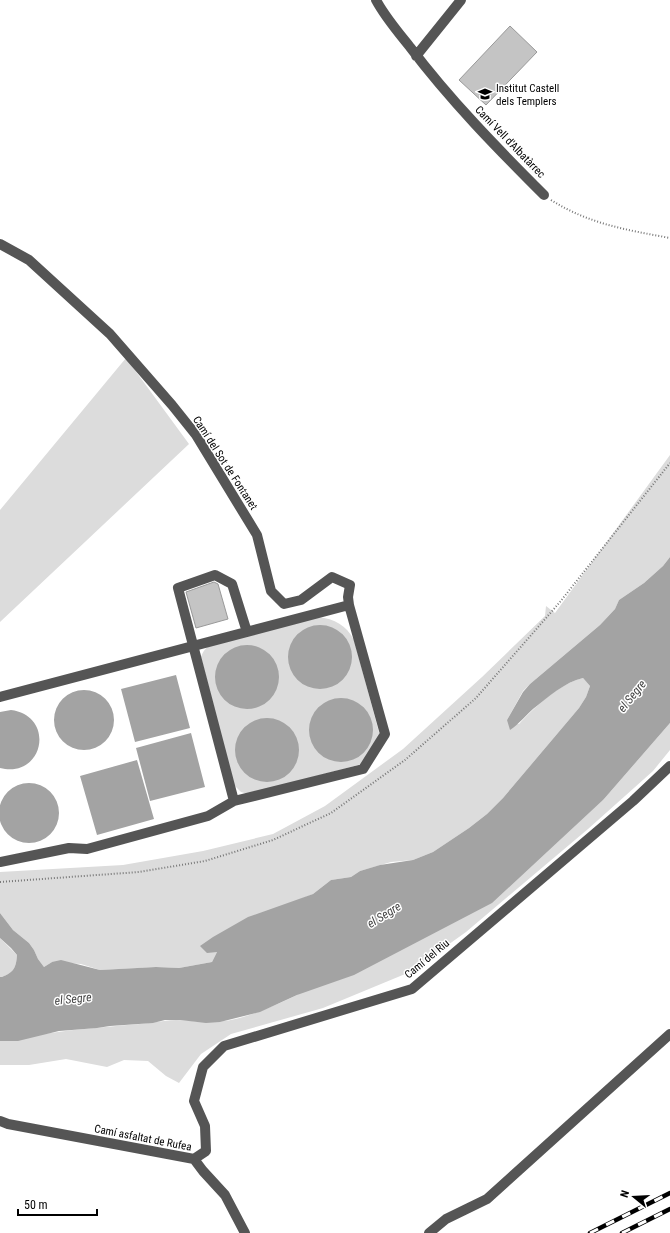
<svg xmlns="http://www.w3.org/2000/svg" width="670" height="1233" viewBox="0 0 670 1233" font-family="'Roboto Condensed',sans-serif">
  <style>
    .green { fill: #dcdcdc }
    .water { fill: #a3a3a3 }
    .building { fill: #c4c4c4; stroke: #999 }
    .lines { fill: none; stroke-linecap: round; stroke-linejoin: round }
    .path { stroke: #777; stroke-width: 2; stroke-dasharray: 1 2; stroke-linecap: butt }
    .minor { stroke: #555; stroke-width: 10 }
    .rail-casing { stroke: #000; stroke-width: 4.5 }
    .rail { stroke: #fff; stroke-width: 3; stroke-dasharray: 9; stroke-linecap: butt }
    .labels { text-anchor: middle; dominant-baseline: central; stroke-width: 3; stroke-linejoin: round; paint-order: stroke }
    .poi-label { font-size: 11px; fill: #000; stroke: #fff; text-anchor: start }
    .street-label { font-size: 11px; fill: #000; stroke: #fff }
    .water-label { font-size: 12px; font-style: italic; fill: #444; stroke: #fff }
  </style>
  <rect width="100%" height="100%" fill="#fff"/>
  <path class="green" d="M126,358L189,444L0,622V510Z
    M670,455V557L663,566L644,583L619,600L615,609L600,625L530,684L523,691L507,720L519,724C535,707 560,683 583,678L590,686L586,697L579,708L503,798L487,814L469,828L433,852L413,860L391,862L360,871L351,877L331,880L313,894L233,927L223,932L217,952L212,962L179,968L156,967L100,970L81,964L52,962L44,967L38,959L34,950L29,943L13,930L0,913V872L123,865L203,851L273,834L325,806L403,749L482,677L545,616L546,606L555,613Z
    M318,617C335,619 346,625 354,640L380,736L362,764L248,794L241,792L234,785L201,657C203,651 206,648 211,644Z
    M670,723V750L653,771L588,829L466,932L410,972L323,1008L231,1034L201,1054L179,1083L166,1076L148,1061L124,1060L107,1067L66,1059L29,1065H0V1041H4C22,1038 40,1034 58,1032C93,1027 129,1026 164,1021C179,1018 193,1022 207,1022C239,1023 269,1008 297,995L604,799Z
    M0,938L17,955C16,968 14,972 2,977H0Z"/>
  <path class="water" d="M670,557V723L604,799L492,903L354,975L297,995L260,1012L220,1022L206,1023L180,1020H165L153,1023L110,1026L97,1028L59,1031L18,1041H0V977H2C14,972 16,968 17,955L11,948L0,938V913L13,930L29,943L34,950L38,959L44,967L52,962L61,960L100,970L156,967L179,968L212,962L217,952L207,953L200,946L213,937L248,917L313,894L331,880L351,877L360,871L380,865L413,860L433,852L469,828L487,814L503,798L579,708L586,697L590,686L583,678C565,682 548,697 533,709C525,716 519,724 510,730L507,720L523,692L530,684L600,625L615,609L619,600L644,583L663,566Z
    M288 657a32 32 0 1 1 64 0a32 32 0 1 1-64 0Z
    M215 677a32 32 0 1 1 64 0a32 32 0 1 1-64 0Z
    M176,675L190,728L135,742L121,689Z
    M54 720a30 30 0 1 1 60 0a30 30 0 1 1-60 0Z
    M309 730a32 32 0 1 1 64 0a32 32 0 1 1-64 0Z
    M11,710C56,716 44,779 0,768V712Z
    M235 750a32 32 0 1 1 64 0a32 32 0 1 1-64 0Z
    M191,733L205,787L150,801L136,748Z
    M137,760L154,819L97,835L80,776Z
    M-1 813a30 30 0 1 1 60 0a30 30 0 1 1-60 0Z"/>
  <path class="building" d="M510,26L537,52L486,105L459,80Z
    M214,582L218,584L228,619L196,628L186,592Z"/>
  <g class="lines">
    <path class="path" d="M551,200C589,224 627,230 670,238
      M0,882L139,872L205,861L273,840L331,813L405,760L476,698L560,602L670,463"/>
    <path class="minor" d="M376,0C385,17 398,32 410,47C450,100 497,148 544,195
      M416,56L461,0
      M0,244L29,260L110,334L172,405L196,435L257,535L271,591L284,604L301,600L332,577L350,585L348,597L349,605L385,734L363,769L234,801L208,816L87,849L69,848L0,862
      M0,697L349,605
      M234,801L178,588L215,575L232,584L247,632
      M0,1121L8,1124L194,1159L203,1171L225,1195L245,1233
      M194,1159L206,1151L205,1126L194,1101L203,1067L224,1046L412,989L633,801L670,766
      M429,1233L446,1219L487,1199L670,1034"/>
    <defs>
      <path id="rail" d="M590,1233L670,1193
        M622,1233L670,1209"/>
    </defs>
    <use href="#rail" class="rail-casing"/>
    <use href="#rail" class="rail"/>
  </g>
  <defs>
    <symbol id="school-bare" viewBox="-9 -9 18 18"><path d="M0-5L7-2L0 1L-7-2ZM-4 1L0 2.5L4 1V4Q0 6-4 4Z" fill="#000" stroke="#fff" stroke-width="2.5" paint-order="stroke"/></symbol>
  </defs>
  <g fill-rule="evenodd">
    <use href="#school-bare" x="475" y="84" width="20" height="20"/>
  </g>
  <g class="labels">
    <g class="poi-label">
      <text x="496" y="88">Institut Castell<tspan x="496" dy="13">dels Templers</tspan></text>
    </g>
    <g class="street-label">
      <text transform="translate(510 142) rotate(46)">Camí Vell d'Albatàrrec</text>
      <text transform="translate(225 463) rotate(57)">Camí del Sot de Fontanet</text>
      <text transform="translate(427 959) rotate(-40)">Camí del Riu</text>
      <text transform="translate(143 1138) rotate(11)">Camí asfaltat de Rufea</text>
    </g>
    <g class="water-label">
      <text transform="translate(632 696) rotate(-51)">el Segre</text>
      <text transform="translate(384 915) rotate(-32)">el Segre</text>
      <text transform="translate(73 999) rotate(-6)">el Segre</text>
    </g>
  </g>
  <g transform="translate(634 1197) rotate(288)" stroke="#ffffff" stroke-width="3" paint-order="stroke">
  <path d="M0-3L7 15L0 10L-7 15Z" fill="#000000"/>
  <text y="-6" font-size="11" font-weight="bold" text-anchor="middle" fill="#000000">N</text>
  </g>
  <path d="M18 1209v6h79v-6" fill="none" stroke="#000000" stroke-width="2"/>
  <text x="24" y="1209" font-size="12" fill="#000000" stroke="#ffffff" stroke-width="3" paint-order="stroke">50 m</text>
</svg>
